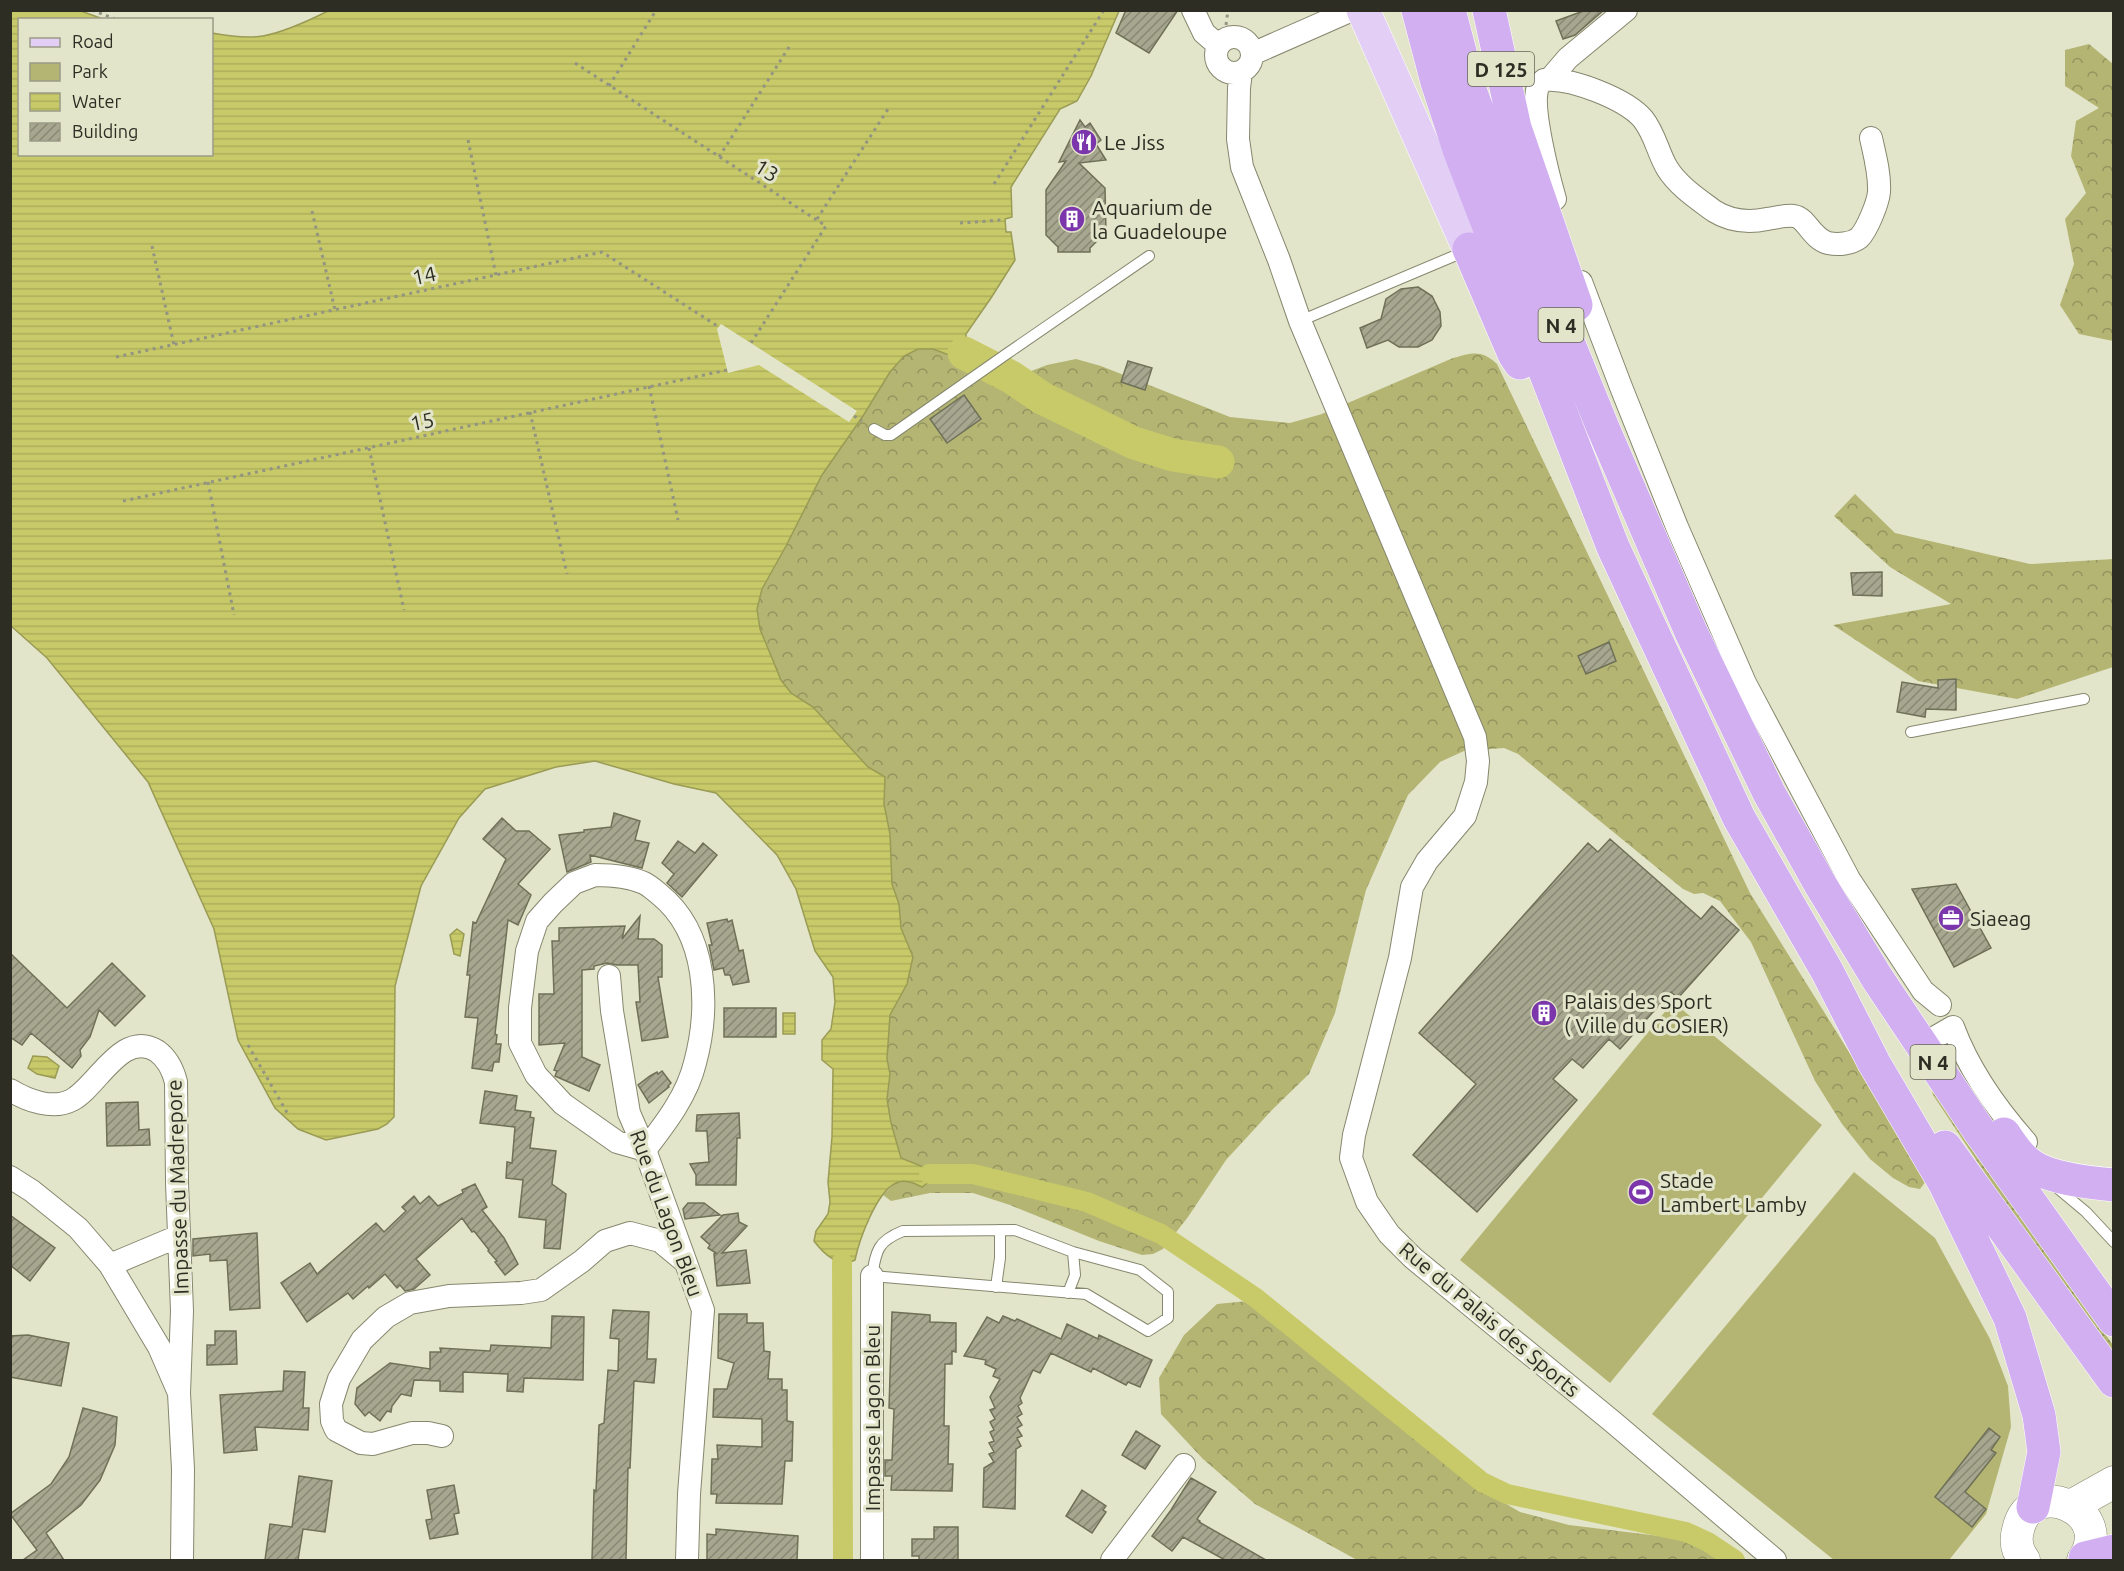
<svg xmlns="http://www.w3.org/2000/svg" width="2124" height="1571" viewBox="0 0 2124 1571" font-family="Ubuntu,sans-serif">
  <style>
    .grass { fill: url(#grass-dots) }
    .forest { fill: url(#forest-crowns) }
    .park { fill: #b4b573 }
    .water { fill: url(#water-rules); stroke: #9a9b54; stroke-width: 1.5 }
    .pier { fill: #e3e5ca }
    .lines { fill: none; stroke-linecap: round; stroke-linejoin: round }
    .canal { stroke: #c8ca69; stroke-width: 20 }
    .river { stroke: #c8ca69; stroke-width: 33 }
    .building { fill: url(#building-hatch); stroke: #6f7058; stroke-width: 1.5 }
    .lane-casing { stroke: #86876e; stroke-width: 12 }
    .street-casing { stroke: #86876e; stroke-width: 24 }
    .secondary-casing { stroke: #86876e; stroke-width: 33 }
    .primary-casing { stroke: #fff; stroke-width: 34 }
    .highway-casing { stroke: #fff; stroke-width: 34 }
    .path { stroke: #939481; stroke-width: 3; stroke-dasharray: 3 4.5; stroke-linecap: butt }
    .lane { stroke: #fff; stroke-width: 10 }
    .street { stroke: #fff; stroke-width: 22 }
    .secondary { stroke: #fff; stroke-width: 32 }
    .primary { stroke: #e3cff6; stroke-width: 33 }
    .highway { stroke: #d1aff0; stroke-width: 33 }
    .labels { text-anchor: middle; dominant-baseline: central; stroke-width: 6; stroke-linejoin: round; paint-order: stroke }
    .shield { fill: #e3e5ca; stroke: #646455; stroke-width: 1.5 }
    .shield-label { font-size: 20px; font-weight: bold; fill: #2d2d23 }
    .poi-label { font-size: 21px; fill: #2d2d23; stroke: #e3e5ca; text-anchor: start }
    .street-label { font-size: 21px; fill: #2d2d23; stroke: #e3e5ca }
  </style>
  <defs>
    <pattern id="grass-dots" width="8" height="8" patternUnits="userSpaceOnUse" patternTransform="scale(1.5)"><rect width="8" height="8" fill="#b4b573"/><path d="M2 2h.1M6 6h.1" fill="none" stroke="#93945e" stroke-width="1.8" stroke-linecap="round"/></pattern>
    <pattern id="forest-crowns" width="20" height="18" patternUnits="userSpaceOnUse" patternTransform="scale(1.5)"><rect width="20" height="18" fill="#b4b573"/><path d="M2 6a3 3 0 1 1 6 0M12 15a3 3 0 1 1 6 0" fill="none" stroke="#93945e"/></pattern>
    <pattern id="water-rules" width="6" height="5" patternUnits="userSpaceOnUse" patternTransform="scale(1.5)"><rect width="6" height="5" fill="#c8ca69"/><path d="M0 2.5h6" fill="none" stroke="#acae5b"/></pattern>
    <pattern id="building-hatch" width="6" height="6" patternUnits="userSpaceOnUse" patternTransform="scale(1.5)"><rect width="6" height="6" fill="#a6a78e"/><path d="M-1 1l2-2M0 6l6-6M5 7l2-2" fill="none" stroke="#888874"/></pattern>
  </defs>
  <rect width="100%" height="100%" fill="#e3e5ca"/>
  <path class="grass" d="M1931,1086L2009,1200L2113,1345V1360L2046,1265L1933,1095Z"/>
  <path class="forest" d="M2089,44L2113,64V341L2079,334L2060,305L2074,264L2065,219L2086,193L2071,156L2076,121L2099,108L2065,86V50Z
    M918,349H933L950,355L994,380H1007L1047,365L1076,359L1101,366L1230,417L1290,423L1322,414L1453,358C1472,353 1481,349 1497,364L1750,893L1877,1097L1926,1181L1920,1189L1909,1187L1893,1178L1870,1159L1842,1124L1815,1081L1751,942L1720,901L1703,893L1694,894L1683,889L1518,754L1504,748L1464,751L1440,762L1408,795L1366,890L1335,1013L1309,1074L1272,1110L1226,1160L1188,1217L1163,1249L1153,1254L1142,1255L1099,1241L1010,1205L973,1193H930L891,1201L883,1195L895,1183L909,1181L926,1168L901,1158L891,1123L887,1099L890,1074L887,1059L890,1015L907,984L913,957L901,928L899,904L892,884L890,834L884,804L885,777L868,767L813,707L791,693L781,680L760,629L757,609L762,589L786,546L822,475L863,416L890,372L904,356Z
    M1855,494L1895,533L2030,564L2113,559V667L2017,699L1918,681L1833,625L1951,604L1890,567L1834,516Z
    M1248,1301L1272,1313L1491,1495L1520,1512L1569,1525L1684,1539L1721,1560H1357L1255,1504L1203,1459L1161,1414L1159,1378L1184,1335L1217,1304Z"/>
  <path class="park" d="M1673,1002L1822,1125L1610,1383L1460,1260Z
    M1854,1172L1935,1238L1990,1339L2008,1386L2011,1427L1986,1514L1949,1560H1834L1652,1414Z"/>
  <path class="water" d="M11,11H81L103,19L20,20V154H212V33C228,36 246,39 263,36C285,32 308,21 328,11H1119L1091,76L1077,101L1060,109L1011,187L1012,217L1005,219L1006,232H1011L1015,260L991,298L966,334V342L970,347L957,358L933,349H918L904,356L890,372L863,416L822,475L786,546L762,589L757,609L760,629L781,680L791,693L813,707L868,767L885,777L884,804L890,834L892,884L899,904L901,928L913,957L907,984L890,1015L887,1059L890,1074L887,1099L891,1123L901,1158L926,1168L930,1181L922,1187C914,1183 905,1179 896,1183C876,1192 859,1241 855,1260C839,1269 823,1253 814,1241L816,1231L828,1214L830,1202L828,1182L832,1137L833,1069L822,1060V1040L831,1029L835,1002L833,977L815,951L796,889L777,855L716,793L674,784L595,761L556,767L485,789L459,818L421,886L395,986L394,1117L387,1124L378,1129L326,1140L298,1129L275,1108L238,1040L214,929L148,782L47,658L11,626Z
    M457,929L464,934L460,956L454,954L450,935Z
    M783,1013H795V1034H783Z
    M33,1056L47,1057L59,1066L55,1078L37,1074L28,1068Z"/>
  <path class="pier" d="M721,324L857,411L849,422L759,365L728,373L717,329Z"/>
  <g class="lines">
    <path class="canal" d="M929,1174H973L1087,1202L1161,1234L1256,1298L1482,1482L1507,1494L1686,1532L1708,1542L1735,1560
      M842,1262L843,1560"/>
    <path class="river" d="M964,353L1011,377L1042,398L1134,443L1173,455L1218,462"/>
  </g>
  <path class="building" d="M1126,10H1178L1149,53L1116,33Z
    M1586,10H1604L1575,35L1563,39L1556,21Z
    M1080,120L1085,127L1090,123L1101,140L1096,144L1106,160L1079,163L1105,188L1106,232L1090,248V252H1058V247L1046,235V190L1066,161L1059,162Z
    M1418,287L1432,296L1440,312L1441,326L1432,340L1418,347H1399L1388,340L1367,348L1360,328L1381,319L1386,299L1401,289Z
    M1128,361L1152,368L1145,390L1121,382Z
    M964,395L981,419L947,443L930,419Z
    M1882,572V596L1853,595L1851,573Z
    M1609,642L1616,661L1586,674L1578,656Z
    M1956,679V710L1926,709L1925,717L1897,712L1902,682L1938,688V680Z
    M614,813L640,821L635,840L649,843L642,868L590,855L591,862L567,872L559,835L584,832V830L611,827Z
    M502,818L516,831H529L550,849L518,884L531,895L518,925L508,920L495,1034L497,1035L496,1044H501L499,1062H494L492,1071L472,1068L478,1018L465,1017L470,975H467L473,922L476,923L506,859L483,839Z
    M1610,839L1701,919L1712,906L1739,930L1678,998L1671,992L1620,1049L1609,1039L1583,1068L1572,1059L1553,1079L1577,1100L1477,1212L1413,1155L1476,1084L1419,1033L1588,843L1598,852Z
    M678,841L695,853L703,843L717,855L682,897L667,883L674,874L662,863Z
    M1956,884L1991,948L1954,967L1912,889Z
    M640,916L638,939H654L662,945V977H658L668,1037L642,1041L636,1002H640L638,965H617L607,963L594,966V969L582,970V1057L600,1065L589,1091L555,1076L557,1071L554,1070L565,1043L539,1045V994H554L552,941H559V928L625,926L622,939Z
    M727,919L728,922L732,920L739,951L743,950L749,982L733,985L730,975H725L723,968L714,970L709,945H712L707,923Z
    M10,953L67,1008L112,963L145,996L115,1026L99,1010L90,1037L80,1050L81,1056L72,1068L31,1033L22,1045L10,1037Z
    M724,1008H776V1037H724Z
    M662,1071L671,1083L668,1086L669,1087L649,1103L638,1085L650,1076L657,1072L658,1074Z
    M485,1091L517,1096L515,1110L531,1112L530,1117L534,1118L530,1148L556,1151L552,1184L566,1194L560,1249L544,1248L546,1220L519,1217L523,1180L506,1178L507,1162L512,1163L515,1127L480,1123Z
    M138,1102L139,1130L149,1129L150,1145L107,1146L106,1103Z
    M739,1113L740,1138H737L736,1185H696V1175L690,1164L709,1162L707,1131H696L697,1115Z
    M475,1184L487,1207L482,1210L504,1238L518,1264L505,1275L495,1262L497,1261L488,1251L489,1250L474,1231L472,1232L462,1218L416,1259L430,1275L414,1289L405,1291L400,1285L397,1288L385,1274L369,1288L368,1286L353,1299L348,1293L307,1322L281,1283L310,1263L317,1274L376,1223L384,1232L406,1211L402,1207L414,1196L420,1204L429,1196L438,1206L463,1193L462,1190Z
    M688,1203H704L720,1215L685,1219L683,1209Z
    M738,1213L739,1222L747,1226L722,1253L746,1250L750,1283L717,1286L714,1254L716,1253L708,1248L710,1245L701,1237L723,1215Z
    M10,1215L55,1248L30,1281L10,1265Z
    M257,1233L260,1308L230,1310L227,1260L210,1261V1254L193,1256V1239Z
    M613,1310L649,1312L647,1359H656L654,1383L634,1381L630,1468H628L626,1560H592L594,1490L596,1491L599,1425L604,1423L608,1370L618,1371L619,1339L610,1338Z
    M892,1312L930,1315V1322L956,1323V1352L952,1351V1364H945L944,1426H949L948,1464H953L952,1491L891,1490L892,1476H885V1460H892L894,1409L889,1408Z
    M719,1314H747V1323H763L764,1351L770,1352L768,1379H782V1390H787V1421L793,1422L792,1461H785L782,1504L716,1503L717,1494H711L712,1459H718L717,1445L762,1447V1419L713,1417L714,1389H727L734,1363L718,1358Z
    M552,1316L584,1317L583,1380L524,1378L523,1392L507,1391L508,1374L463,1372V1392L440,1391V1381L414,1380L411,1396L401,1394L392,1406L391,1412L387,1411L380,1421L369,1412L365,1416L355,1404L357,1388L390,1363L430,1369V1352H441L440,1348L490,1351L491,1345L551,1348Z
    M1003,1316L1015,1321L1017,1319L1061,1339L1067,1324L1098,1339L1099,1335L1152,1360L1140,1387L1128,1382L1126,1385L1093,1368L1091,1372L1051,1353L1040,1373L1033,1370L1020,1398L1022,1403L1018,1406L1022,1414L1017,1417L1022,1425L1017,1428L1022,1436L1017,1438L1021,1446L1016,1449L1015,1509L983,1507L984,1468L994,1462L989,1454L994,1452L989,1443L994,1441L990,1432L994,1430L990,1422L995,1419L990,1410L995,1408L990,1397L1000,1379L993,1376L996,1369L985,1364L986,1360L964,1356L987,1317L999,1323Z
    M215,1331H236L237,1364L207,1365V1345H215Z
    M28,1335L69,1343L61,1386L10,1377V1336Z
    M284,1371L305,1372L303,1408H309L308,1430L255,1427L257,1450L224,1453L220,1395L283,1391Z
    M83,1408L117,1417L115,1445L100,1480L81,1505L46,1533L64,1560H23L37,1550L10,1514L51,1484L69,1457Z
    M1989,1428L2000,1437L1991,1450L1996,1453L1965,1492L1986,1509L1972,1527L1935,1497Z
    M1136,1431L1160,1446L1145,1469L1122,1455Z
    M299,1476L332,1481L325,1532L303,1529L298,1560H265L270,1524L292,1527Z
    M1191,1478L1216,1492L1197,1519L1200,1521L1199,1522L1266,1560H1225L1183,1537L1172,1551L1152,1536L1171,1510Z
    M454,1485L459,1513L454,1514L458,1534L430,1539L426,1520L432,1519L427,1490Z
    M1082,1490L1106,1506L1103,1510L1106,1512L1092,1533L1066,1516Z
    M934,1527H958V1560H919V1556H912V1539H934Z
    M716,1529L798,1536L797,1560H707V1534L716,1535Z"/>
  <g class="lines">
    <defs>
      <path id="lane" d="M1300,321L1466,251
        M874,429L885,435H891L1005,355L1149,256
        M1911,732L2084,699
        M2055,1186L2086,1212L2114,1242
        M1015,1230L1073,1252L1140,1270L1168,1292V1318L1148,1331L1086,1294L872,1276C876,1250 878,1241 903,1231Z
        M996,1287L1000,1258V1230
        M1068,1293L1075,1275L1073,1252"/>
      <path id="street" d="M1193,10L1204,33L1218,45
        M1216 55a18 18 0 1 1 36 0a18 18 0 1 1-36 0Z
        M1252,54L1352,10
        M1241,72L1239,88L1238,139L1242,167L1279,260L1300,321L1475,737L1478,761L1476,782L1465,816L1427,861L1412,887L1400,958L1354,1135L1351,1158L1367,1202L1389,1234L1413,1258L1613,1422L1775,1560
        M1550,79L1568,58L1626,10
        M1555,199C1549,178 1530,106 1538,87C1539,84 1542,82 1544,80C1570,77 1626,99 1643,119C1655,134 1658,153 1667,168C1678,186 1698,199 1714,211C1730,221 1748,223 1767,219C1775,218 1785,215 1794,216C1807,218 1811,238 1828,243C1838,245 1851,244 1859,238C1867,230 1878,203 1879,192C1880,174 1875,156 1871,138
        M1581,282L1621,387L1677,527L1745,683L1849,879L1923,991L1940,1005
        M595,875C612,875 628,876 644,883C650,886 654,890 659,894C708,933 710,1007 695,1063C687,1096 665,1124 645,1150L617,1142L563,1104L536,1075L520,1043V1008L527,951L537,921L553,903L574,883Z
        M609,976L612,1011L629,1113L645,1150L703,1310L689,1494L687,1560
        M1934,1038L1953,1027C1969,1070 1995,1107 2026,1142
        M10,1090C28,1101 53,1110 72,1100C98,1086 122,1029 157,1051C168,1059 173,1070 176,1082L177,1183L182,1311L179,1393
        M10,1177L32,1191L78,1228L110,1265L159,1347L179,1393L183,1469L182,1560
        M110,1265L179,1236
        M442,1436L428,1433H412L373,1444L361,1443L336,1430L332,1421L331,1404L339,1379L362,1340L386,1317L410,1303L449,1296L521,1293L541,1290L582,1261L605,1241L630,1233L660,1241L683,1260
        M872,1560V1276
        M1112,1560L1184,1465"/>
      <path id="secondary" d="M2071,1506L2114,1482
        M2024,1560C2017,1551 2015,1541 2018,1530C2030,1474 2117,1510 2083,1560"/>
      <path id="primary" d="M1363,10L1469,249"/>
      <path id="highway" d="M1418,10L1437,82L1460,152L1613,547L1739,818L1827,971L1874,1063L1945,1184L2010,1318L2039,1415L2044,1452L2033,1507
        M1449,10L1470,90L1514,209L1603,428L1691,632L1769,793L1820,884L1877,978L1980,1132L2114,1320
        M1489,10L1515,128L1576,305
        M1469,249L1514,354L1520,363
        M2004,1134C2012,1146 2020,1158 2032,1166C2050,1178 2091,1183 2114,1185
        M1945,1147L2114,1381
        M2085,1558L2114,1551"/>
    </defs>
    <use href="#lane" class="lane-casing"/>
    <use href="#street" class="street-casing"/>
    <use href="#secondary" class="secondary-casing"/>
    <use href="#primary" class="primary-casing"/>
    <use href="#highway" class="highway-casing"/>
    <path class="path" d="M92,10L115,19
      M1226,25L1228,10
      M575,63L826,226L751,343
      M609,86L655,12
      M468,140L496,275
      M719,157L791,44
      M994,184L1104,10
      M312,211L335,310
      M817,219L890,106
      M960,223L1002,220
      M152,246L174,345
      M116,357L602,252L719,327
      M649,386L678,520
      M530,412L567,574
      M854,416L862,421
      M369,448L404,610
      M208,482L234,615
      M123,501L727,370
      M248,1045L289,1116"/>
    <use href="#lane" class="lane"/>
    <use href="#street" class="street"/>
    <use href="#secondary" class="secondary"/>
    <use href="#primary" class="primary"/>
    <use href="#highway" class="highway"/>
  </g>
  <defs>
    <symbol id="restaurant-disc" viewBox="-11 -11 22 22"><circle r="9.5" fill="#7a36aa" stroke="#e3e5ca"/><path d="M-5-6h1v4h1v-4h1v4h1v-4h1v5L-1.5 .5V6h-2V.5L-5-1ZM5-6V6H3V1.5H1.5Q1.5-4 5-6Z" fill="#fff"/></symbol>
    <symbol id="building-disc" viewBox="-11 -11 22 22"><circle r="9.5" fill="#7a36aa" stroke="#e3e5ca"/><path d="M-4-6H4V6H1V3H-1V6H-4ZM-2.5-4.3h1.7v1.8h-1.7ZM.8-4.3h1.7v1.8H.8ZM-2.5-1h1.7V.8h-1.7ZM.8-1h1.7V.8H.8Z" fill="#fff"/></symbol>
    <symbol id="office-disc" viewBox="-11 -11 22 22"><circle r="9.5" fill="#7a36aa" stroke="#e3e5ca"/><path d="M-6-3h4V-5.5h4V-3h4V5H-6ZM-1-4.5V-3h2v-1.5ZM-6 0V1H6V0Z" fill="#fff"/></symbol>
    <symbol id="stadium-disc" viewBox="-11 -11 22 22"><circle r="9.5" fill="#7a36aa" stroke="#e3e5ca"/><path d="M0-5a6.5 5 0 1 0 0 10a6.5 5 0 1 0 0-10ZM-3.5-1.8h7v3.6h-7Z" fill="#fff"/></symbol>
  </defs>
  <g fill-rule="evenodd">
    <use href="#restaurant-disc" x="1069" y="127" width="30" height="30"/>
    <use href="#building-disc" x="1057" y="204" width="30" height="30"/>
    <use href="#office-disc" x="1936" y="903" width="30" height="30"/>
    <use href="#building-disc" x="1529" y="998" width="30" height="30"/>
    <use href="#stadium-disc" x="1626" y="1177" width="30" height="30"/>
  </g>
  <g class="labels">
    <g class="shield">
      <rect x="1468" y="52" width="66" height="34" rx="4.5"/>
      <rect x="1538.5" y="308" width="45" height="34" rx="4.5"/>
      <rect x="1910.5" y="1045" width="45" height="34" rx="4.5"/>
    </g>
    <g class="shield-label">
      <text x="1501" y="69">D 125</text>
      <text x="1561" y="325">N 4</text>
      <text x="1933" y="1062">N 4</text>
    </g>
    <g class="poi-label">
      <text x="1104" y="142">Le Jiss</text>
      <text x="1092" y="207">Aquarium de<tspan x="1092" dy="24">la Guadeloupe</tspan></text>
      <text x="1970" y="918">Siaeag</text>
      <text x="1564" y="1001">Palais des Sport<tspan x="1564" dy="24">( Ville du GOSIER)</tspan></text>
      <text x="1660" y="1180">Stade<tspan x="1660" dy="24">Lambert Lamby</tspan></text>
    </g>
    <g class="street-label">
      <text transform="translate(767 170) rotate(32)">13</text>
      <text transform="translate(424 275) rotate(-12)">14</text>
      <text transform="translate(422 421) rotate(-12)">15</text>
      <text transform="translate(177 1187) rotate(-92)">Impasse du Madrepore</text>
      <text transform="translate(667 1213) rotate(70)">Rue du Lagon Bleu</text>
      <text transform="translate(1490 1319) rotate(40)">Rue du Palais des Sports</text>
      <text transform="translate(872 1418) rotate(-90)">Impasse Lagon Bleu</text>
    </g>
  </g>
  <rect width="2124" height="1571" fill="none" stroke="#2d2d23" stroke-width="24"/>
  <rect x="18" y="18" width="195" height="138" fill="#e3e5ca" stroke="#9a9b87" stroke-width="1.5"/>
  <rect x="30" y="38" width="30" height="9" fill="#e3cff6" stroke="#9a9b87" stroke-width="1.5"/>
  <text x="72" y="48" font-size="18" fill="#2d2d23">Road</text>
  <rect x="30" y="63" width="30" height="18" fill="#b4b573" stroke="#9a9b87" stroke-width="1.5"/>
  <text x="72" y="78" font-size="18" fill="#2d2d23">Park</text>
  <rect x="30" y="93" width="30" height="18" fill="url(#water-rules)" stroke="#9a9b87" stroke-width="1.5"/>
  <text x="72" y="108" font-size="18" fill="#2d2d23">Water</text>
  <rect x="30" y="123" width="30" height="18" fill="url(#building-hatch)" stroke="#9a9b87" stroke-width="1.5"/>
  <text x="72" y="138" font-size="18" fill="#2d2d23">Building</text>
</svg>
